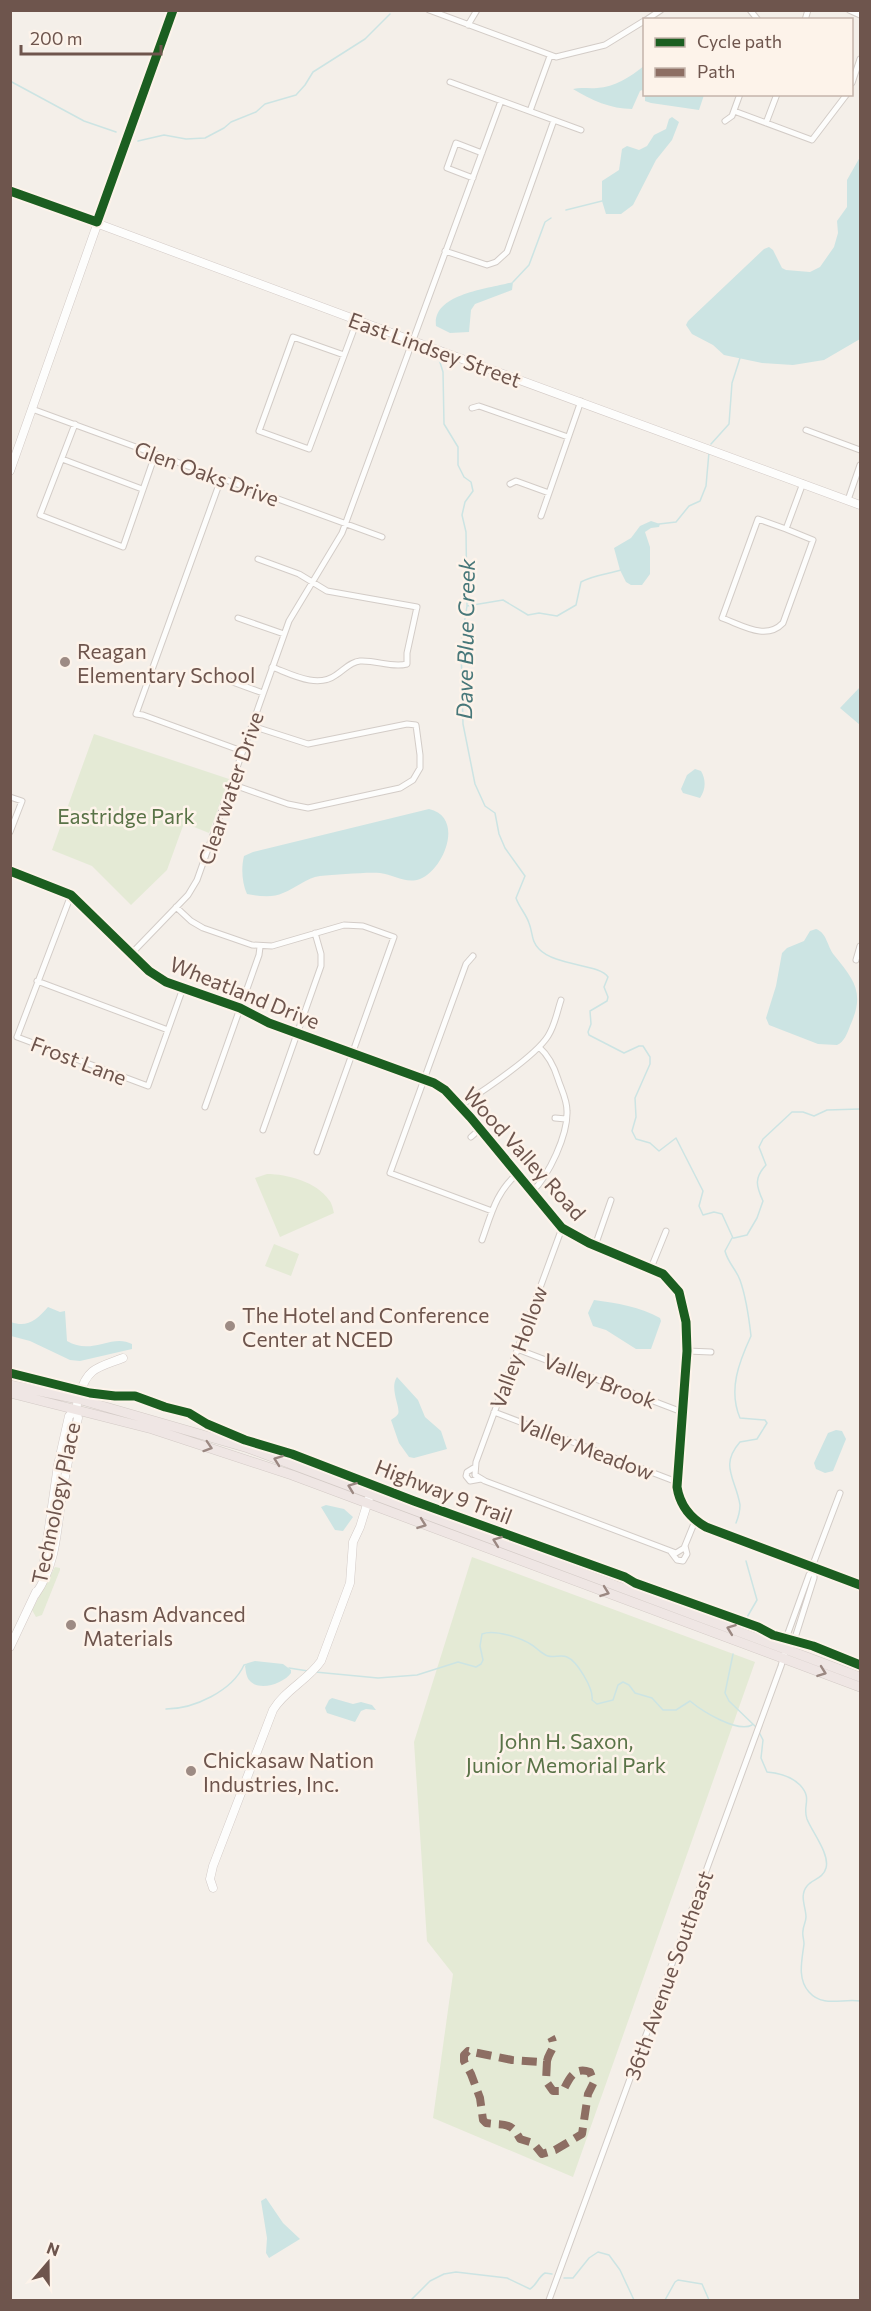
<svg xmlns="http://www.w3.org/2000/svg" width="871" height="2311" viewBox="0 0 871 2311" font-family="Commissioner,sans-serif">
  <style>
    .green { fill: #e4ead5 }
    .water { fill: #cce4e3 }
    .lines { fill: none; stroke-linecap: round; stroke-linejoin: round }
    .stream { stroke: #cce4e3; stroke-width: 1.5 }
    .street-casing { stroke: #d3ccc7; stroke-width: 7 }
    .secondary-casing { stroke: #d3cac6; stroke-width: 9 }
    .highway-casing { stroke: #d3cac6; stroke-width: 10 }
    .street { stroke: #fdfdfc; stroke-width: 5 }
    .secondary { stroke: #fdfdfc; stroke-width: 8 }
    .highway { stroke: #efe6e4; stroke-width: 9 }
    .quiet { stroke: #8d6e63; stroke-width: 8; stroke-dasharray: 15 8; stroke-linecap: butt }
    .cycleway-casing { stroke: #fdf3ea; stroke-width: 13 }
    .cycleway { stroke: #1b5e20; stroke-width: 9 }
    .oneway { stroke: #9b8882 }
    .poi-dot { fill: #9d8b84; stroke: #fdf3ea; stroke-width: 2 }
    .labels { text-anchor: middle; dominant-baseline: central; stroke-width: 5; stroke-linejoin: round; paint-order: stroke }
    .street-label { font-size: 21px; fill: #6e554d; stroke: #fdf3ea }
    .poi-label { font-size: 21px; fill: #6e554d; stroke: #fdf3ea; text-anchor: start }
    .park-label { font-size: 21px; fill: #597347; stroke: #fdf3ea }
    .water-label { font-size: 22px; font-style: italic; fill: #477779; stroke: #fdf3ea }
  </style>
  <rect width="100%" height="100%" fill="#f4efe9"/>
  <path class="green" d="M94,734L229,779L209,833L184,823L167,870L131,905L92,866L52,850Z
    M267,1174C287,1174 317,1182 329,1200C332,1203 333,1209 334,1213L280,1237L255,1178Z
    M274,1244L299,1254L291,1276L265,1266Z
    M472,1557L755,1662L573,2177L433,2118L453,1974L427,1941L414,1742Z
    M55,1567L60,1568V1570L42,1615L36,1617L32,1610Z"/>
  <path class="water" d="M644,66V93L642,90L640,91L632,109C611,109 591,100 573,89C581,87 589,89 597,88C615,87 630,77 644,66Z
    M645,95V94L704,95L699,110L651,103L645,101Z
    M672,117L679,122L672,140L656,160L633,205L621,214H606L602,201V181L619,170L622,149L627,146L639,150L647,146L654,135L666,129L669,119Z
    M860,157V339L824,360L793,365L762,363L724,355L713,345L692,334L686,325L688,321L764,249L769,247L773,250L782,268L786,270L810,272L820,267L834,247L838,233L837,221L847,207V180Z
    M513,282L512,290L475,304L471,310L469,332L450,333L436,326C432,293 490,289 513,282Z
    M651,521L660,524L659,527L651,528L645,532L650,547V574L642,585H631L626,582L620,570L614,548L631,538L640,526Z
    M860,687V725L840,708Z
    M695,769L701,771C706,779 706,790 700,798L683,793L681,789L687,775Z
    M429,809C465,817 444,870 420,879C406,884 394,875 380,873C365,872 336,875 320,876C306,878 296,888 283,893C273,898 258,896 247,894C242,883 241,868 244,856L253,852Z
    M816,929C827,933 827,946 834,955C855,981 865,993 850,1026C847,1034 844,1042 837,1045L818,1044L769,1025L766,1018L776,986L782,953L787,948L804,941L810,931Z
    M594,1300C616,1303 641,1307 660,1318L661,1321L651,1349H636L606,1330L593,1326L588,1313Z
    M48,1307L60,1312L65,1311L67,1341C92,1356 112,1333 132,1344V1349L80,1361L70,1360L30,1341L11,1336V1322C27,1328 37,1320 48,1307Z
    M397,1377L418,1400L425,1417L441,1431L447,1449L414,1458L409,1457L399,1443L391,1420C393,1418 396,1417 398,1414C401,1408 389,1388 397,1377Z
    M836,1430L842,1431L846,1439L833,1471L825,1473L816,1469L814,1463L828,1433Z
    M326,1505L344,1509L353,1517L343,1531L335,1530L321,1507Z
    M255,1661L283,1664L291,1670V1673C284,1683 260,1692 250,1681C246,1677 246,1671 245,1666L248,1663Z
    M332,1698L353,1704L361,1702L372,1705L376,1710L366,1709L361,1711L355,1722L327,1713L325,1708L329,1700Z
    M266,2198L283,2223L300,2239L269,2258L266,2253L267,2238L261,2201Z"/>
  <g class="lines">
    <path class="stream" d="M10,81L84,121L116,132
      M138,141L164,135L186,139L205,138L224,128L231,122L256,112L265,104L296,95L305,85L313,72L365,39L390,14
      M566,210L602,201
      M513,282L529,265L545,222L551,218
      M439,359L443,372L444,424L458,447V465L464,477L471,482L473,491L465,502L462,515L466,532L467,606L461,644L463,724L475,784L485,806L495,813L499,834L505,848L525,876L516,898C519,907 526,914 529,923C533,933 531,941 539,949C555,966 600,964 608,977L604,987L608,997L607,1001L590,1011L591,1024L588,1032L589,1035L624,1053L639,1046H643L650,1057V1064L635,1098L636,1117L632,1131L636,1139L650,1143L659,1151L676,1138L703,1191L699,1206L703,1215L714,1212L722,1214L733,1238
      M711,444L729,424L732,383L740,358
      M659,524L676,522L689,506L700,501L706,486L709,452
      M467,606L503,600L528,615L539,613L557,616L576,605L581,582C593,575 608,574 621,570
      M732,1238L725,1251C728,1263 736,1269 740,1280C746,1297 749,1318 751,1336C739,1362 728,1390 740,1418L765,1420L767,1423L757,1439L740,1442C719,1466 736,1479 740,1505C740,1511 738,1518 736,1523
      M734,1238L747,1235L757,1218L763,1201C756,1186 754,1178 766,1165L759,1147L763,1139L792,1112H803L814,1116L827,1110L860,1109
      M746,1561L757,1600L746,1619
      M733,1654L725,1693L729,1701L757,1728
      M289,1668L308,1671
      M315,1672L378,1678L417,1675L458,1662L476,1667L481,1664L483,1660L480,1646L482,1634C495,1629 521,1638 532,1645C538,1649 542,1654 548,1656C554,1658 561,1654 567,1657C577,1661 594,1689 592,1700L597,1704L613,1700L618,1685L623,1682L629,1685L635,1693L652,1698L663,1710H676L690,1701C702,1711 737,1733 752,1725
      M166,1709C194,1709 232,1691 244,1665L248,1664
      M759,1732L763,1740L761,1758L767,1772C779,1773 791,1776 800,1785C813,1799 802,1805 807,1819C812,1832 830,1854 826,1868C823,1879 812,1879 807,1886C799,1896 806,1907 806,1917C806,1922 803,1926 803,1931C802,1935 804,1939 804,1944C802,1960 797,1979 809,1992C823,2008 843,1998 860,2001
      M564,2278H573L589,2258L598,2252L609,2255L620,2270L634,2300
      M411,2300L430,2281L444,2274L456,2272L507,2278L530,2289C537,2285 538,2277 545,2273L552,2274
      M665,2300L675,2282L678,2280L702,2284L709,2300"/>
    <defs>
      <path id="street" d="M429,10L556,57L605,45L644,21
        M750,10L758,20
        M849,10L860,15
        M646,20L661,10
        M805,20L808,10
        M468,25L477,10
        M450,82L581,130
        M852,83L860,59
        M530,111L550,56
        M734,111L812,140L847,94
        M725,121L732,116L740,94
        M766,123L777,94
        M473,178L447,168L456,143L482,153
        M445,251L487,265L496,262L507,252L554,120
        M344,355L293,337L259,431L309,449L357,321
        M472,408L479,406L568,437
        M32,409L382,537
        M75,424L40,515L123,547L155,455
        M806,430L860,450
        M62,459L142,489
        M221,479L136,714L143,715L242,751
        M510,484L516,481L549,493
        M848,500L860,465
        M541,516L581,401
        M786,529L813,540L783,623C766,641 742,625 722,618L758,519L786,529L803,483
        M258,559L299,574L327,591L417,607L407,653V664C391,668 377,660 360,661C350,662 344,670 336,675C317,689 291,674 272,667
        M238,618L284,634
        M216,676L263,693
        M231,784L288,804L308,808L400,788L413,780L420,768V755L416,725L407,724L308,744L252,726
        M10,797L22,801L10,832
        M10,871L71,895L149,971L166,982L240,1008L269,1023L434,1083L445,1090L471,1118L562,1228L589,1243L663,1274L679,1292L686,1322L687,1351L677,1487C680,1506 690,1518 706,1527L860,1585
        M71,895L17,1037L148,1086L183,988
        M176,907L191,921L203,928L252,945L272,946L344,925L363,926L394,937L317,1152
        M132,953L188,895L197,880L289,621L342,533L501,101
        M473,956L466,964L390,1173L492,1211
        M856,960L860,946
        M37,981L168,1030
        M460,1106C483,1091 535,1057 548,1036C555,1025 557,1012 561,1000
        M205,1107L259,955L260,947
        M555,1118L566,1119
        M263,1130L321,966V954L315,933
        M471,1137L480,1129
        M532,1192C549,1175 568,1135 567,1111C567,1099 561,1089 558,1079C554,1066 549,1056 539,1047
        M562,1228L476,1462L475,1475L485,1481L676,1553L684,1548L695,1521
        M482,1240C491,1215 496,1192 517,1174
        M595,1246L611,1200
        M651,1268L666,1231
        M517,1349L682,1412
        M687,1351L711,1352
        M494,1412L677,1482
        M475,1467L467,1472L466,1476L470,1481L481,1479
        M671,1552L677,1560L683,1561L687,1554L685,1546
        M812,1567L840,1493
        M786,1649L791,1646L795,1638L814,1578V1568
        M549,2300L781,1666L786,1649L784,1644L809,1575L814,1568"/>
      <path id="secondary" d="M10,191L413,341L860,505
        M10,471L173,10
        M43,1569L58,1465L69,1416L75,1411
        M35,1595C58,1563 57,1524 63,1487C67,1464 72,1441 78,1418C75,1409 77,1403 80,1394C87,1367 100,1367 123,1358
        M10,1647L36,1592
        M213,1888L210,1879L213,1866L273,1710C285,1690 308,1680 321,1661L350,1583L353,1542L360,1527L369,1498"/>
      <path id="highway" d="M10,1385L78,1399L248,1448L860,1677
        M10,1393L152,1429L292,1475L860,1687"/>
    </defs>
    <use href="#street" class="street-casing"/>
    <use href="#secondary" class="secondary-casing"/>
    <use href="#highway" class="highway-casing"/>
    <use href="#street" class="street"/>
    <use href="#secondary" class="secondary"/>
    <use href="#highway" class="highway"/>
    <path class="quiet" d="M547,2061L546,2081L553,2091H563C569,2079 574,2066 590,2072L594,2082L588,2094L582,2134L555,2150L542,2154L533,2143L520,2139C510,2120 504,2126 486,2123L483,2120L480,2098L471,2074L464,2061V2055L468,2051L512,2060L542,2062L547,2061C549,2051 557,2048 551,2037"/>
    <defs>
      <path id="cycleway" d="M10,191L97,222L173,10
        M10,871L71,895L149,971L166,982L240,1008L269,1023L434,1083L445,1090L471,1118L562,1228L589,1243L663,1274L679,1292L686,1322L687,1351L677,1487C680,1506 690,1518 706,1527L860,1585
        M10,1373L90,1393L115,1396H135L165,1407L189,1413L207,1424L245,1440L292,1454L414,1501L625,1577L635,1583L758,1627L773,1635L813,1646L860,1665"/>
    </defs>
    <use href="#cycleway" class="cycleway-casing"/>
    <use href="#cycleway" class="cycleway"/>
  </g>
  <defs><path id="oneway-chevron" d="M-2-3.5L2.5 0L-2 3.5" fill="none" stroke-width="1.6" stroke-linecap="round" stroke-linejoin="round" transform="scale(1.5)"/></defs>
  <g class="oneway">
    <use href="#oneway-chevron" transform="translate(208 1447) rotate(18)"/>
    <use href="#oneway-chevron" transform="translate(278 1460) rotate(-160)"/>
    <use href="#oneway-chevron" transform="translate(352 1487) rotate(-159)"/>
    <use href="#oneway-chevron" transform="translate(422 1524) rotate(20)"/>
    <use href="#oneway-chevron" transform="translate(497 1541) rotate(-160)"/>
    <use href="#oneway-chevron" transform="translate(605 1592) rotate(20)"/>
    <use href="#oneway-chevron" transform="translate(731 1629) rotate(-159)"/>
    <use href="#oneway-chevron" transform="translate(822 1672) rotate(20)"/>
  </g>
  <g class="poi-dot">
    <circle cx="65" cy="662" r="6"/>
    <circle cx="230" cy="1326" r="6"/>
    <circle cx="71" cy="1625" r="6"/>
    <circle cx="191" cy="1771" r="6"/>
  </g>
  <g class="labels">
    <g class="street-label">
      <text transform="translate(435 349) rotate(20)">East Lindsey Street</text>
      <text transform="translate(207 473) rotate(20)">Glen Oaks Drive</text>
      <text transform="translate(230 788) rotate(-71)">Clearwater Drive</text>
      <text transform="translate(245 992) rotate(22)">Wheatland Drive</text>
      <text transform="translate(79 1060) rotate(21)">Frost Lane</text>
      <text transform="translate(525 1153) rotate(48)">Wood Valley Road</text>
      <text transform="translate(518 1347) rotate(-70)">Valley Hollow</text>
      <text transform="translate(600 1380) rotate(21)">Valley Brook</text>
      <text transform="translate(586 1447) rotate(21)">Valley Meadow</text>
      <text transform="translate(444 1491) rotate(21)">Highway 9 Trail</text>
      <text transform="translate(55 1503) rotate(-78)">Technology Place</text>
      <text transform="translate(668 1975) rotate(-70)">36th Avenue Southeast</text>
    </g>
    <g class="poi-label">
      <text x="77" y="650">Reagan<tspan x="77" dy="24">Elementary School</tspan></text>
      <text x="242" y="1314">The Hotel and Conference<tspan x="242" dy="24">Center at NCED</tspan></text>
      <text x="83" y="1613">Chasm Advanced<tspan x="83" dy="24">Materials</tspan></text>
      <text x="203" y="1759">Chickasaw Nation<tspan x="203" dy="24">Industries, Inc.</tspan></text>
    </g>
    <g class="park-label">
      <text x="126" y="815">Eastridge Park</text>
      <text x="566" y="1740">John H. Saxon,<tspan x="566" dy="24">Junior Memorial Park</tspan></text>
    </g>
    <g class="water-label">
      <text transform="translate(465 639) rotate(-89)">Dave Blue Creek</text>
    </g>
  </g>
  <rect width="871" height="2311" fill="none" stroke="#6e554d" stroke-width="24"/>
  <rect x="643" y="18" width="210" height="78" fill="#fdf3ea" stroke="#c4b4ab" stroke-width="1.5"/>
  <rect x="655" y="38" width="30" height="9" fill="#1b5e20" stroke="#c4b4ab" stroke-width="1.5"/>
  <text x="697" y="48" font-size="18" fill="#6e554d">Cycle path</text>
  <rect x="655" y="68" width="30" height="9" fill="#8d6e63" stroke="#c4b4ab" stroke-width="1.5"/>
  <text x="697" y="78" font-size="18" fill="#6e554d">Path</text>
  <g transform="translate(48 2263) rotate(20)" stroke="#fdf3ea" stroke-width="4.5" paint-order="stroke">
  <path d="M0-4.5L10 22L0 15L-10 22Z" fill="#6e554d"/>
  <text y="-9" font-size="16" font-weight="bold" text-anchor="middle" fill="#6e554d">N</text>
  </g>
  <path d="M21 45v9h140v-9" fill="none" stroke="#6e554d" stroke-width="3"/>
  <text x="30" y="45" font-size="18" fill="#6e554d" stroke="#fdf3ea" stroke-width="4.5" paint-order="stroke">200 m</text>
</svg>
